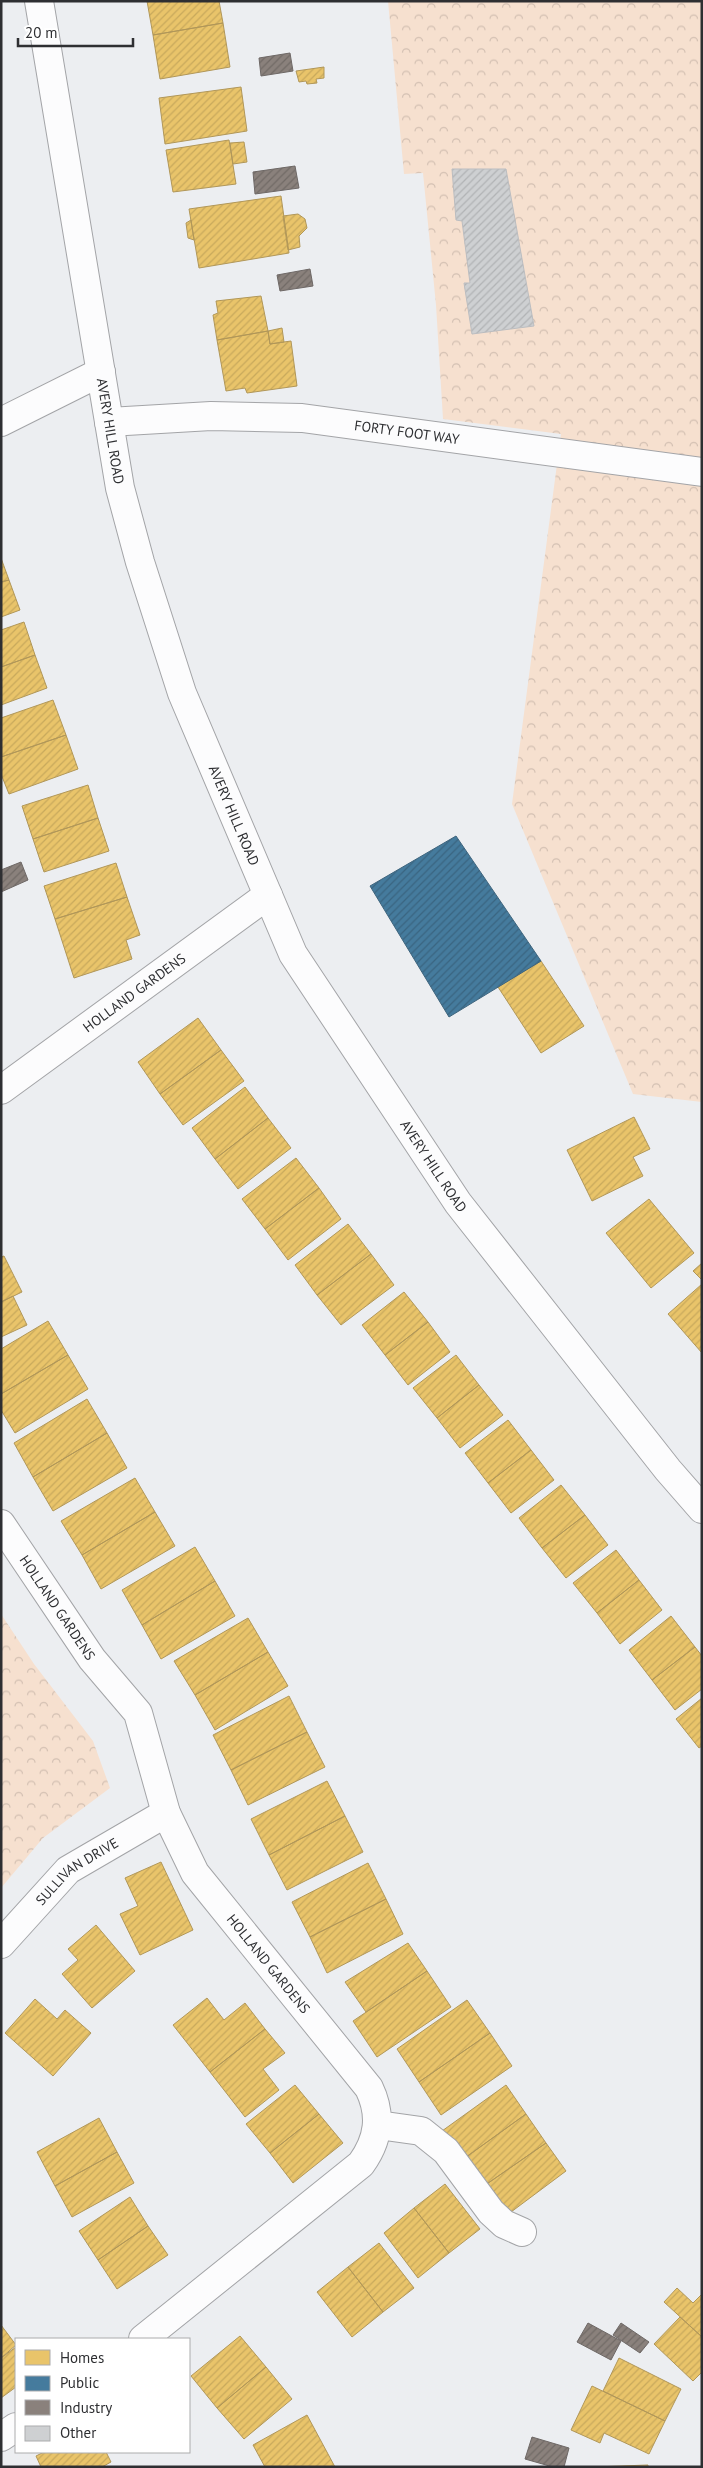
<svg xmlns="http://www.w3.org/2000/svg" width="703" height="2468" viewBox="0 0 703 2468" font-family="'PT Sans',sans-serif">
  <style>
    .forest { fill: url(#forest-crowns) }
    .homes { fill: url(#homes-hatch); stroke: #b19759 }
    .public { fill: url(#public-hatch); stroke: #3e647d }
    .industry { fill: url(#industry-hatch); stroke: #6e6866 }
    .building { fill: url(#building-hatch); stroke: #bbbdc0 }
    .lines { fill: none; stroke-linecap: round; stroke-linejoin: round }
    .minor-casing { stroke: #a3a4a7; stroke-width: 30 }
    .minor { stroke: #fcfcfd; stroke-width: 28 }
    .labels { text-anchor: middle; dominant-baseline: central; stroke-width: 5; stroke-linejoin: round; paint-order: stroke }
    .street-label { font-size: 14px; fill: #2e2f32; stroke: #fff }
  </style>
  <defs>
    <pattern id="forest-crowns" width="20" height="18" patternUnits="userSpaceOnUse" patternTransform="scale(1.25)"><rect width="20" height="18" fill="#f6e0cf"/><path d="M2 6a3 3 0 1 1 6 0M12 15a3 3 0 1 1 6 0" fill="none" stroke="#d3c0b2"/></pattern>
    <pattern id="homes-hatch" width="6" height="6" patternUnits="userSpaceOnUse" patternTransform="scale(1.25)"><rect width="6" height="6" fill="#e9c46a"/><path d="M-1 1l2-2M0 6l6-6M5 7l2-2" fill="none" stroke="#c8a95c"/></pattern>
    <pattern id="public-hatch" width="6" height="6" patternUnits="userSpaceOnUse" patternTransform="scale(1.25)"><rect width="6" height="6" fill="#457b9d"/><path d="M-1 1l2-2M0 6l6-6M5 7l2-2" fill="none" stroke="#3a6581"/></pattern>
    <pattern id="industry-hatch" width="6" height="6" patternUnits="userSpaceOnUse" patternTransform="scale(1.25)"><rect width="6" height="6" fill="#8a817c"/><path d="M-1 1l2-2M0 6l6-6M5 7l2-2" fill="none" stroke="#716a66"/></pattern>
    <pattern id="building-hatch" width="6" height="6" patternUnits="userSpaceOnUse" patternTransform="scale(1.25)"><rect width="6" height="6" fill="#ced0d2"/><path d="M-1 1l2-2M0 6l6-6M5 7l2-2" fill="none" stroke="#b1b3b5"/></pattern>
  </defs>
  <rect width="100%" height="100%" fill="#eceef1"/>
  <path class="forest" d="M388,1H702V1102L633,1094L512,804L561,434L443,419L436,305L423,173L404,174Z
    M1,1614L34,1664L93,1741L110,1788L43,1838L1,1888Z"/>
  <path class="homes" d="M147,1H219L223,23L153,35Z
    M223,23L230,67L160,79L153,35Z
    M324,67V78L316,79L317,83L307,84L306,81L299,82L296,71Z
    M241,87L247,131L165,144L159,98Z
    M229,140L236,184L173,192L166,150Z
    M244,142L247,162L233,164L230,143Z
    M281,196L289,253L199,268L189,209Z
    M298,214L305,219L307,228L299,236L300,247L288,250L283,216Z
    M191,220L194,240L188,238L186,223Z
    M261,296L268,331L217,340L213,315L218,313L216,301Z
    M282,328L284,342L270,344L268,331Z
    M268,331L270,344L291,341L297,386L247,393L245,388L226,391L217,340Z
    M1,558L9,580L1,582Z
    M9,580L20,610L1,617V582Z
    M24,622L35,655L1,667V630Z
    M35,655L47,688L1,705V667Z
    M53,700L66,735L1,757V718Z
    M66,735L78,769L9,794L1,774V757Z
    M88,785L98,818L33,839L22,806Z
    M98,818L109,851L44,872L33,839Z
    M116,863L127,897L55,919L44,886Z
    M127,897L140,935L126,940L132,959L74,978L55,919Z
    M541,961L584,1026L541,1053L498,987Z
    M198,1018L221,1050L160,1094L138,1062Z
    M221,1050L244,1081L183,1125L160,1094Z
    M245,1087L268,1118L215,1159L192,1128Z
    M634,1117L650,1149L633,1157L643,1176L592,1201L567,1150Z
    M268,1118L291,1148L238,1189L215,1159Z
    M296,1158L319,1188L265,1229L242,1199Z
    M319,1188L341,1219L288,1260L265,1229Z
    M649,1199L694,1253L651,1288L606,1233Z
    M348,1224L371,1254L317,1295L295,1265Z
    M371,1254L394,1285L341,1325L317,1295Z
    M4,1256L22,1292L1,1302V1257Z
    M702,1263V1280L693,1271Z
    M702,1284V1353L668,1314Z
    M404,1292L428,1322L385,1355L362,1325Z
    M13,1296L27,1325L1,1337V1302Z
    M48,1321L68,1355L1,1394V1349Z
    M428,1322L450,1352L408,1385L385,1355Z
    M68,1355L88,1389L15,1433L1,1410V1394Z
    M456,1355L479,1385L437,1418L413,1388Z
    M479,1385L503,1415L460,1448L437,1418Z
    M87,1399L107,1433L33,1477L14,1443Z
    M508,1420L531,1450L488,1483L465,1453Z
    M107,1433L127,1468L53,1511L33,1477Z
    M531,1450L554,1480L511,1513L488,1483Z
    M135,1478L155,1512L82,1555L61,1521Z
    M561,1485L585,1515L542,1548L519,1518Z
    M155,1512L175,1546L101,1589L82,1555Z
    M585,1515L608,1545L566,1578L542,1548Z
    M195,1547L215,1581L142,1625L122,1590Z
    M616,1550L639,1580L597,1613L573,1583Z
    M639,1580L662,1610L620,1644L597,1613Z
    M215,1581L235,1616L161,1659L142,1625Z
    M671,1616L695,1647L652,1680L629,1650Z
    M248,1618L268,1652L195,1695L174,1661Z
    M695,1647L702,1656V1689L675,1710L652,1680Z
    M268,1652L288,1686L215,1730L195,1695Z
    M289,1696L307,1732L231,1770L213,1735Z
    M702,1698V1746L699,1748L676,1719Z
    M307,1732L325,1767L248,1805L231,1770Z
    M327,1781L345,1816L269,1855L251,1819Z
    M345,1816L363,1852L287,1890L269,1855Z
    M161,1862L193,1930L140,1955L120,1914L138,1906L125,1878Z
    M368,1863L386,1899L310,1937L292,1902Z
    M386,1899L403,1934L327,1973L310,1937Z
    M96,1925L135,1971L92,2008L62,1974L78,1960L68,1949Z
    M408,1943L427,1971L366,2012L345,1982Z
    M427,1971L451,2007L377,2057L353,2021Z
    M207,1998L224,2020L245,2003L265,2029L210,2072L173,2025Z
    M35,1999L57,2019L65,2010L91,2033L53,2076L5,2033Z
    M467,2000L490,2033L419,2082L397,2049Z
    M265,2029L285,2053L263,2069L279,2090L245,2117L210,2072Z
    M490,2033L512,2066L441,2115L419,2082Z
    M295,2085L319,2114L270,2153L246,2124Z
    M506,2085L526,2114L462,2160L442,2131Z
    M319,2114L343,2143L293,2183L270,2153Z
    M526,2114L546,2143L481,2188L462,2160Z
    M99,2118L117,2152L55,2186L37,2152Z
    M546,2143L566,2171L503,2218L481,2188Z
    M117,2152L134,2183L72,2217L55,2186Z
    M445,2184L480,2229L449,2253L414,2208Z
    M130,2197L148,2226L98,2260L79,2231Z
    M414,2208L449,2253L418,2278L384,2233Z
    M148,2226L168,2255L117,2289L98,2260Z
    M379,2243L414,2288L383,2312L348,2267Z
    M348,2267L383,2312L352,2337L317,2292Z
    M677,2288L693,2303L702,2294V2337L664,2302Z
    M680,2317L702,2337V2372L693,2381L654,2344Z
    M1,2325L16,2345L1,2358Z
    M240,2336L266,2367L217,2408L191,2376Z
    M16,2347V2387L1,2398V2358Z
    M619,2358L681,2389L665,2421L603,2391Z
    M266,2367L292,2399L244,2439L217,2408Z
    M592,2386L665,2421L649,2454L604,2433L600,2443L571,2430Z
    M307,2415L335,2467H265L253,2445Z
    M44,2452H106L111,2462L102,2467H41L36,2456Z
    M648,2465V2467H594Z"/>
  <path class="public" d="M456,836L541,961L449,1017L370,886Z"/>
  <path class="industry" d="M290,53L293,71L261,76L259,58Z
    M295,166L299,188L255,194L253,172Z
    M310,269L313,286L280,291L277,275Z
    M21,862L28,880L1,892V870Z
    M588,2323L621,2341L611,2360L577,2342Z
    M621,2323L649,2342L640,2353L613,2335Z
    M532,2437L569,2448L564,2467H553L525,2459Z"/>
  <path class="building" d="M452,169H506L534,326L472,334L464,283H470L462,221L456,220Z"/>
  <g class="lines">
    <defs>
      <g id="minor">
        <path id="s1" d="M39,1L120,488L140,562L182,693L293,954L458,1203L668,1470L702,1509"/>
        <path d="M1,422L101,372"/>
        <path id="s2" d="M109,422L211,416L302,418L702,472"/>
        <path id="s3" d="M1,1090L268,895"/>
        <path id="s4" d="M1,1524L92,1659L138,1713L166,1813L195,1873L369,2088C382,2115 379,2139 361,2164L143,2339"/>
        <path id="s5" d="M1,1944L68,1870L166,1813"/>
        <path d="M378,2125L421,2131L446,2151L491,2212L504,2224L522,2232"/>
        <path d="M1,2437L16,2427"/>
      </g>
    </defs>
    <use href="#minor" class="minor-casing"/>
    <use href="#minor" class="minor"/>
  </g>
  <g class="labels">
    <g class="street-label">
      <text stroke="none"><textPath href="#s1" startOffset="436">AVERY HILL ROAD</textPath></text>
      <text stroke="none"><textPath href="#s2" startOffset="299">FORTY FOOT WAY</textPath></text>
      <text stroke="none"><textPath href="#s1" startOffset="841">AVERY HILL ROAD</textPath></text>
      <text stroke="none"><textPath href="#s3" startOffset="165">HOLLAND GARDENS</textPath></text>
      <text stroke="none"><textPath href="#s1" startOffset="1246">AVERY HILL ROAD</textPath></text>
      <text stroke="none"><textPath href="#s4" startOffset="101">HOLLAND GARDENS</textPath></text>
      <text stroke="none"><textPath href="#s5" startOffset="106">SULLIVAN DRIVE</textPath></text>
      <text stroke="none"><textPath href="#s4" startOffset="521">HOLLAND GARDENS</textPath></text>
    </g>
  </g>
  <rect width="703" height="2468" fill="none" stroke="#2e2f32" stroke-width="5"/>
  <rect x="15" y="2338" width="175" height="115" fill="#ffffff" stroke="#abacad"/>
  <rect x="25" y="2350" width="25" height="15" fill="#e9c46a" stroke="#abacad"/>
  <text x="60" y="2363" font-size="15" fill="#2e2f32">Homes</text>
  <rect x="25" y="2376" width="25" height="15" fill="#457b9d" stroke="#abacad"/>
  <text x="60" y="2388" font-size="15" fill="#2e2f32">Public</text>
  <rect x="25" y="2400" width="25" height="15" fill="#8a817c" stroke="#abacad"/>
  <text x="60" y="2413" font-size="15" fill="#2e2f32">Industry</text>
  <rect x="25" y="2426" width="25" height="15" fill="#ced0d2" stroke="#abacad"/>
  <text x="60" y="2438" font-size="15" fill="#2e2f32">Other</text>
  <path d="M18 38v8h115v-8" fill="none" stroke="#2e2f32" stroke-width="2.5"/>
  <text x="25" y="38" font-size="15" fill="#2e2f32" stroke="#ffffff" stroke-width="4" paint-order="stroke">20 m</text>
</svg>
